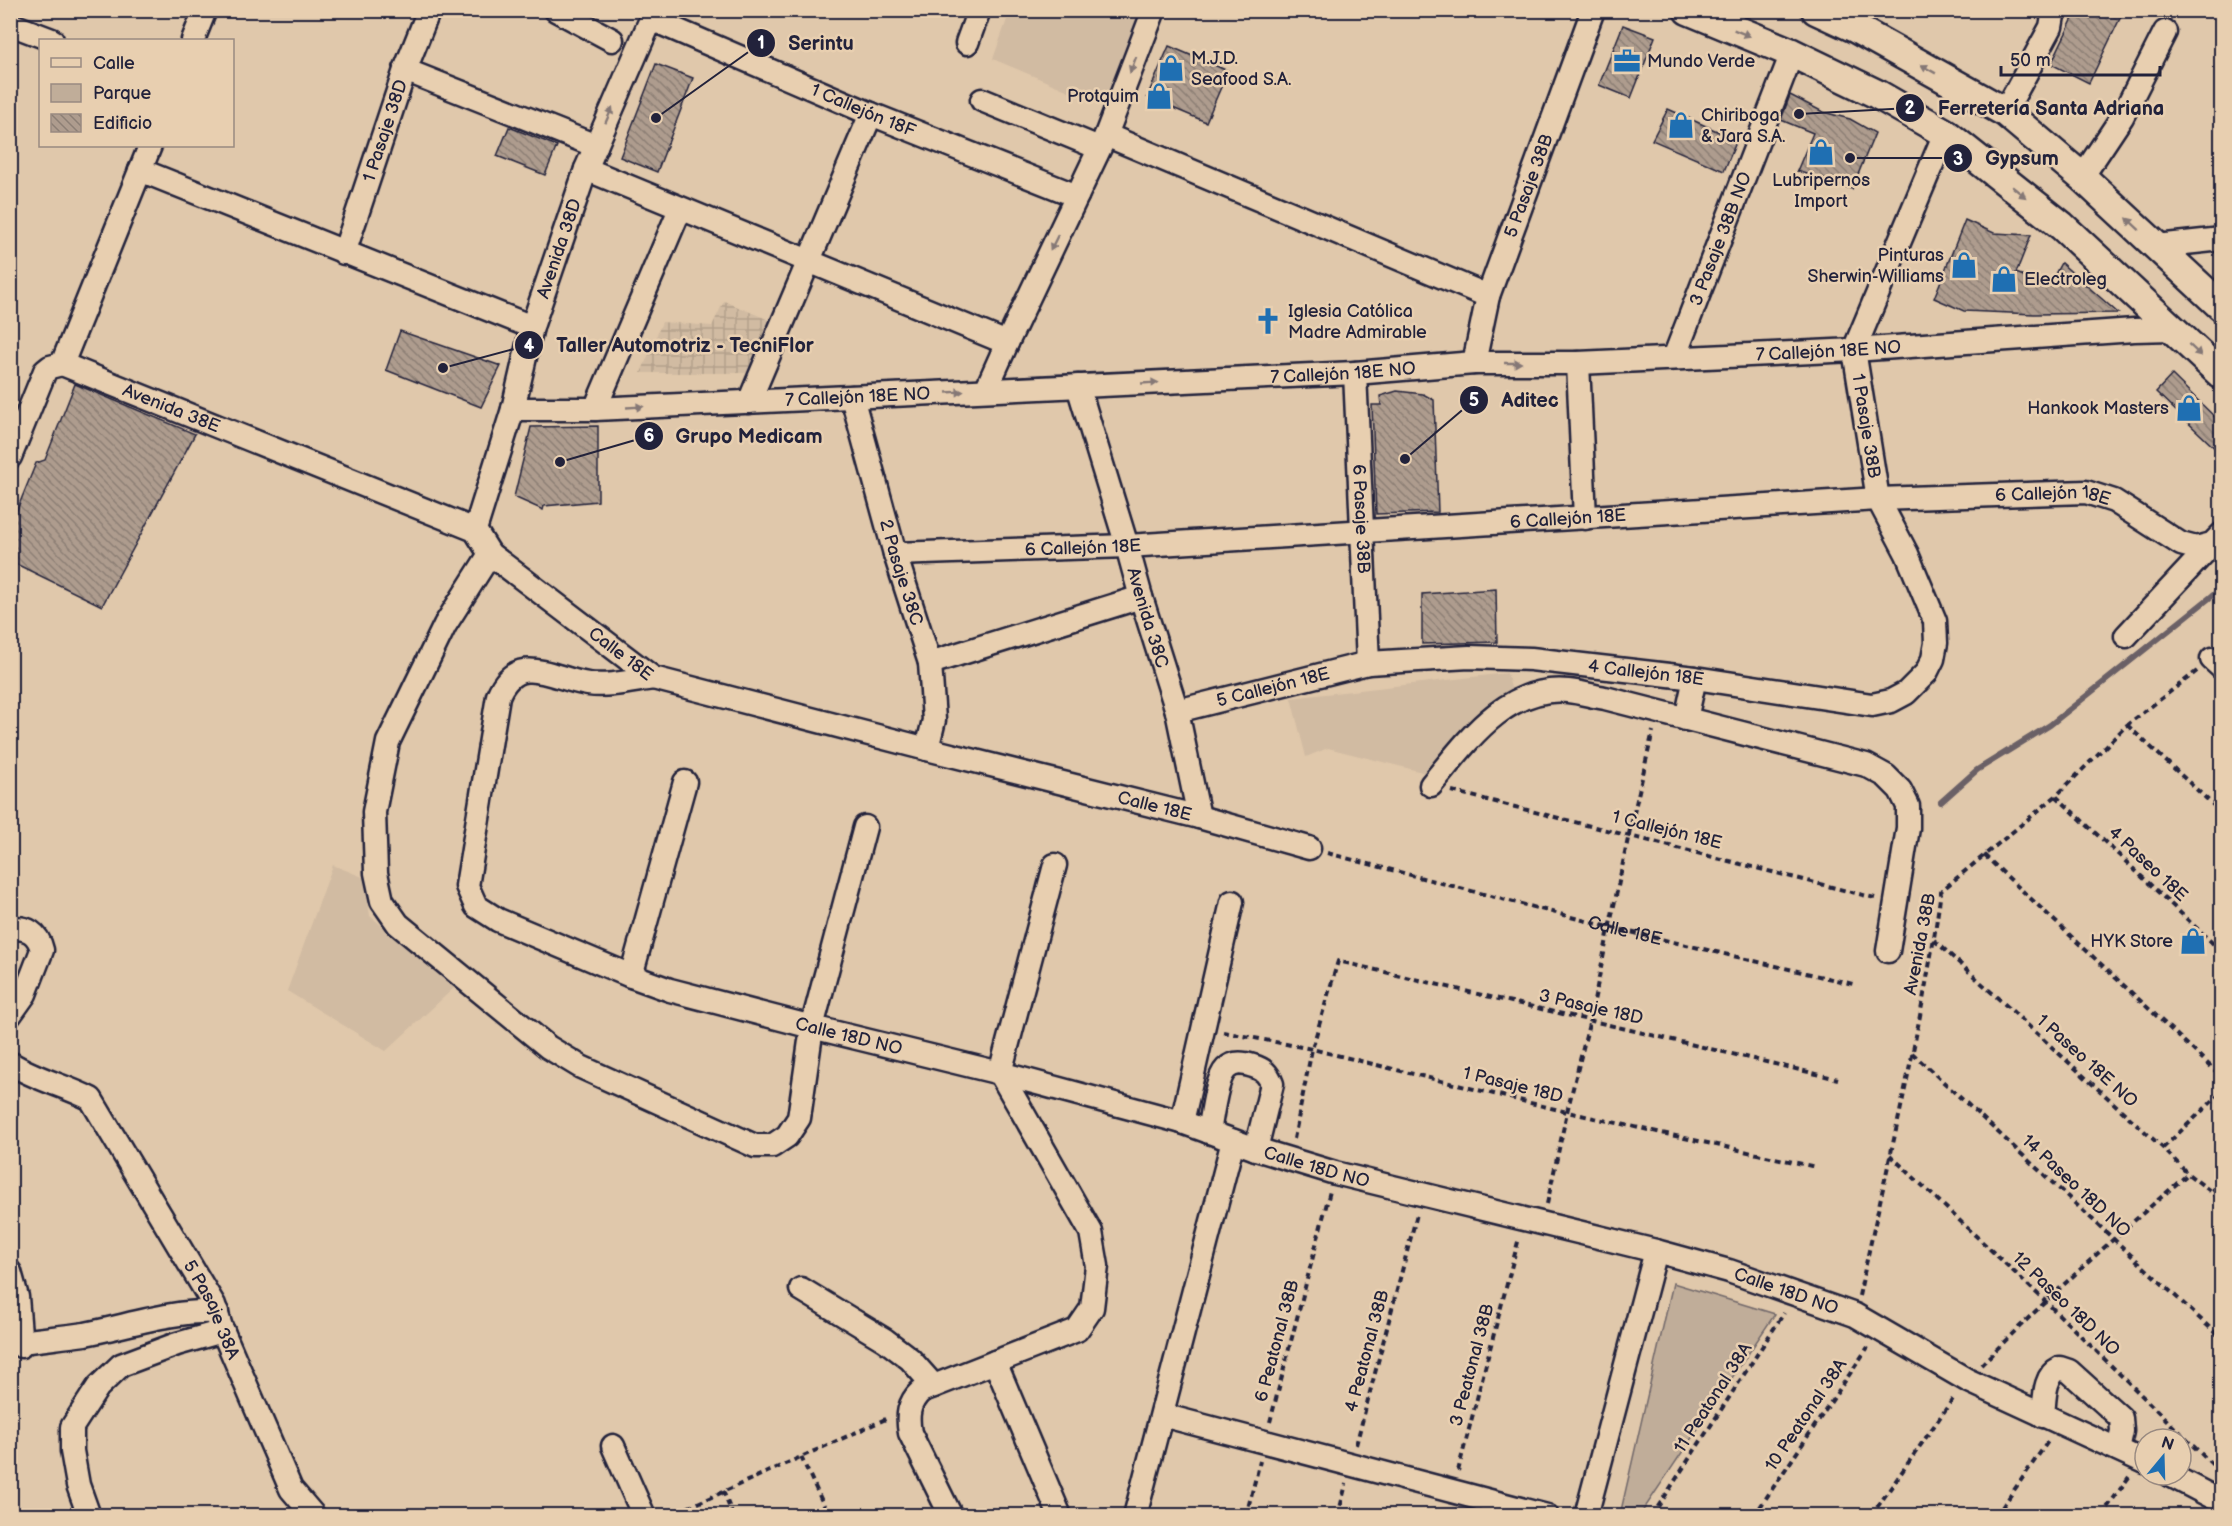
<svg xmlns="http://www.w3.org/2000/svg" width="2232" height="1526" viewBox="0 0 2232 1526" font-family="'Balsamiq Sans',sans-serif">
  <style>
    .built { fill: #d1bba2 }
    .industrial { fill: url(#industrial-grid) }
    .green { fill: #c0ad99; stroke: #71686a; stroke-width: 1.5 }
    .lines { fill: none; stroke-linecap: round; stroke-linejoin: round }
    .stream { stroke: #6a6066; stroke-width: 6 }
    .building { fill: url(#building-back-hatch); stroke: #22223b; stroke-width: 1.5 }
    .minor-casing { stroke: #22223b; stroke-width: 27 }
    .major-casing { stroke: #22223b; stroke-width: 33 }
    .path { stroke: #22223b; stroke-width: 4; stroke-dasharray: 6 4.5; stroke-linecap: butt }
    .minor { stroke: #e8cfb0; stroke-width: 22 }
    .major { stroke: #e8cfb0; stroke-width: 28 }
    .oneway { fill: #857876 }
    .labels { text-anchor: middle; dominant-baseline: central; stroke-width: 5; stroke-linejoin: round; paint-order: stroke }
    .poi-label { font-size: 18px; fill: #22223b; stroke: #e8cfb0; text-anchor: start }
    .street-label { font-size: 18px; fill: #22223b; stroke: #e8cfb0 }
    .leader { fill: none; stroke: #22223b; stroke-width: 2 }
    .callout-dot { fill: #22223b; stroke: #e8cfb0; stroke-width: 2 }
    .mark-label { font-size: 18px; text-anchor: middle; font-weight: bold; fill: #fff }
    .callout-label { font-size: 20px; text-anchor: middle; font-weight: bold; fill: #22223b; stroke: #e8cfb0; stroke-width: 5; stroke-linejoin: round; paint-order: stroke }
  </style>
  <defs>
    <pattern id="industrial-grid" width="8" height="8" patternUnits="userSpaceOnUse" patternTransform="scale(1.5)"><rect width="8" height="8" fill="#d1bba2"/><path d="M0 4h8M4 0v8" fill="none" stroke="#b3a08c"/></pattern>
    <pattern id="building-back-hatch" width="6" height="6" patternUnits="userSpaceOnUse" patternTransform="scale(1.5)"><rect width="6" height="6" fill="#ae9c8e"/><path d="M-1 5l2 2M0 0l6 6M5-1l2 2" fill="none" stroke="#8d7f75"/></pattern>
  </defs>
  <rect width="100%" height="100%" fill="#e0c8ab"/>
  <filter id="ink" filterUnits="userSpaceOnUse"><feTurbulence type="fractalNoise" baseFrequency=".0167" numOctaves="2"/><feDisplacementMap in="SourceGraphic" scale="12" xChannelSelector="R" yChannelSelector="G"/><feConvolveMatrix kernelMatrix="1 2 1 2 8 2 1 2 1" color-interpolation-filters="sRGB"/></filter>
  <g filter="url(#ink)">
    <path class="built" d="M1010,11H1143L1107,107L993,59Z
      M1507,673L1513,695L1430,774L1328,748L1306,757L1291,698Z
      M333,865L365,878L370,916L456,986L386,1051L287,991Z"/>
    <path class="industrial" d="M724,301L769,320L748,373H641L662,322L712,326Z"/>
    <path class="green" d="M1673,1283L1775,1314L1640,1515H1620Z"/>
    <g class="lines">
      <path class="stream" d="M1941,802L1977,770L2050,725L2222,588"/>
    </g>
    <path class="building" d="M2077,10H2124L2089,83L2051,64Z
      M1623,25L1655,37L1631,98L1599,85Z
      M1169,46L1228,71L1206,122L1147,97Z
      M656,64L693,78L657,172L620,157Z
      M1790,95L1823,112L1850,119L1875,133L1852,189L1797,171L1813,133L1781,120Z
      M1668,109L1737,140L1724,171L1652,140Z
      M509,127L557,146L545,175L497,156Z
      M1965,220L1994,233L2031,235L2016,273L2049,285L2061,263L2118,313L2034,314L1964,311L1934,298Z
      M400,331L501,366L481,407L386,370Z
      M2172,375L2222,424V455L2156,392Z
      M75,384L195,434L102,606L10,561V527L36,463L45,460Z
      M1397,391L1423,394L1434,400L1438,512L1376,514L1372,405H1381L1380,396Z
      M598,426V501L544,506L543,510L514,497L531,427Z
      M1496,589L1497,642L1422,644V594Z"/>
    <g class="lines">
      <defs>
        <g id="minor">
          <path d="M556,10L612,40"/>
          <path id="s2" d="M651,19L871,114L1077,196"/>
          <path d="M10,24L52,40"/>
          <path d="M193,40L205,10"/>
          <path d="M967,43L979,10"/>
          <path d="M405,70L596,146"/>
          <path d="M982,100L1099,148"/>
          <path d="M2005,112L2051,27L2054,10"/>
          <path d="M1106,135L1488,296"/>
          <path d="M586,169L1007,343"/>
          <path d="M140,170L532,327"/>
          <path d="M2082,177L2122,117L2165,32"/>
          <path d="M2157,246L2222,239"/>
          <path id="s3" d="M344,253L405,70L429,10"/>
          <path id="s4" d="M1674,358L1792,53"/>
          <path id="s5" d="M1474,363L1488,296L1593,10"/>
          <path d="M1578,363L1585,518"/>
          <path id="s6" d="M62,364L475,530L490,554L653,678L927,749L1199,817L1309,848"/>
          <path d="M62,364L150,146"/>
          <path id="s7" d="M1355,373L1368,663"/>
          <path id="s8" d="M1078,386L1127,546L1141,597L1177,711L1199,817"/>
          <path d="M986,390L1007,343L1106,135L1154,10"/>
          <path id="s9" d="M852,397L895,554L930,663L934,720L927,749"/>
          <path d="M749,402L871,114"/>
          <path id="s10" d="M513,409H595L1355,373L1474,363H1578L1854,350L2134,330L2172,329"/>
          <path d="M595,409L680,209"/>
          <path d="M10,457L45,371L50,367L62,364"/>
          <path id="s11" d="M475,530L513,409L532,327L586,169L655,10"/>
          <path d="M490,554L445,625L388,742L374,812L376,873L382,901L398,924L548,1047L581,1067L755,1146H772L787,1136L799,1118L812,1027L865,827"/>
          <path id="s12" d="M895,554L1127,546L1878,499L2086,492L2114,501L2181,544L2196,548L2212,544L2222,534"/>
          <path d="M2126,636L2212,544"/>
          <path d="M2212,659L2222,668"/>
          <path d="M930,663L1141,597"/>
          <path id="s13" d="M653,678C632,681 609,687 588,684C553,679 517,650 498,696L467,886L476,906L498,920L631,976L670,990L812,1027L1000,1073L1182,1122L1256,1149L1335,1173L1656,1251L1729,1271L1855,1315L1967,1380L2145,1462"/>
          <path id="s14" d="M1177,711L1368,663L1469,657L1531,659L1695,678L1872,705L1891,701L1906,693L1926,673L1933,659L1936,643L1935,621L1907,554L1878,499L1854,350L1945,133"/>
          <path d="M1686,719L1695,678"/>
          <path d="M1431,785C1466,743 1505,685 1568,691C1580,692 1592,696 1605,698L1866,765L1886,776L1900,790L1908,806V828L1888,951"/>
          <path d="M10,929C27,926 38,933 42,950L25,994L10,1015"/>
          <path d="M631,976L685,782"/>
          <path id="s15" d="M10,1063C37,1080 64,1085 91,1099L214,1305L221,1327L291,1489L314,1516"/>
          <path d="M1182,1122L1232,902"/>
          <path d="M1209,1132C1212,1117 1216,1079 1226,1069C1234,1061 1244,1063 1253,1066C1263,1069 1268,1073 1272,1084L1256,1149"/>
          <path d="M10,1272L17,1297L21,1346"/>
          <path d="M801,1289L885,1340L910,1359L934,1386"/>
          <path d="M21,1342C42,1339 64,1337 85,1334C128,1326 172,1310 217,1312"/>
          <path d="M995,1362L1060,1516"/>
          <path d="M1162,1415L1547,1516"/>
          <path d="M2043,1416C2045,1399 2043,1376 2060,1368L2069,1371L2121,1418L2122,1431L2118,1449"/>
          <path d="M613,1446L644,1516"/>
          <path d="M2170,1475L2222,1502"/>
          <path d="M89,1516L78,1485L72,1451V1427L98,1387L121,1365L177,1344L223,1331"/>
          <path d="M951,1516L910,1433C907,1416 908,1403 921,1391L1077,1330L1092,1308L1097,1266L1091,1232L1000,1073L1055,865"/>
          <path d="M1135,1516L1233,1141"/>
          <path d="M1586,1516L1656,1251"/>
        </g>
        <path id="major" d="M1688,10L1792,53L1877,94L1945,133L2062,226L2222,375
          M1816,10L1855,28L2005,112L2082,177L2222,307"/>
      </defs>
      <use href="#minor" class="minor-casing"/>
      <use href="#major" class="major-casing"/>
      <g class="path">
        <path d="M2127,725L2222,813"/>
        <path d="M1452,791L1875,898"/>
        <path d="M2056,796L2222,952"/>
        <path id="s1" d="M1327,853L1609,927L1853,984"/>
        <path d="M1984,855L2222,1077"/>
        <path d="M1934,940L2163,1148L2188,1174L2222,1200"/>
        <path d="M1223,1032L1312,1049L1567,1112L1816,1167"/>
        <path d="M1912,1053L2222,1339"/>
        <path d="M1294,1139L1312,1049L1338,961L1838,1079"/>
        <path d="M2163,1148L2222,1092"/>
        <path d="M1890,1155L2045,1301L2222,1474"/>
        <path d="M2212,1191L2222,1182"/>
        <path d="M1547,1204L1567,1112L1590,1020L1629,834L1653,731"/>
        <path d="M1859,1296C1888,1162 1922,1028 1941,891L2056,796L2127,725L2197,671"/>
        <path d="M1981,1365C2047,1298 2117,1235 2188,1174"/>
        <path d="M1270,1422L1330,1191"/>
        <path d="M1356,1445L1417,1214"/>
        <path d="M801,1457L829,1516"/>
        <path d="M1458,1471L1519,1238"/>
        <path d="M723,1491L733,1516"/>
        <path d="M669,1516L888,1418"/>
        <path d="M1246,1516L1260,1461"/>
        <path d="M1338,1516L1346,1484"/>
        <path d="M1652,1516L1784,1313"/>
        <path d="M1754,1516L1868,1347"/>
        <path d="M1871,1516L1955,1396"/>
        <path d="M1996,1516L2049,1440"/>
        <path d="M2101,1516L2129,1477"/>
      </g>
      <use href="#minor" class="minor"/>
      <use href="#major" class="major"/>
    </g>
    <defs><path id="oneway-solid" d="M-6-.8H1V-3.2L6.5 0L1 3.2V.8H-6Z" transform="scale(1.5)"/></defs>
    <g class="oneway">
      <use href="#oneway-solid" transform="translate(1742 33) rotate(22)"/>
      <use href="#oneway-solid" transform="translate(1133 65) rotate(111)"/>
      <use href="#oneway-solid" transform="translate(1928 69) rotate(-151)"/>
      <use href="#oneway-solid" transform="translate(609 115) rotate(-66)"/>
      <use href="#oneway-solid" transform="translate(2019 192) rotate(39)"/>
      <use href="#oneway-solid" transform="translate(2133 224) rotate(-137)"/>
      <use href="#oneway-solid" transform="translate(1054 243) rotate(116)"/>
      <use href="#oneway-solid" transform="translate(2195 350) rotate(43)"/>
      <use href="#oneway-solid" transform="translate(1513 363)"/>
      <use href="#oneway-solid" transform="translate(1150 383) rotate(-3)"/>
      <use href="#oneway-solid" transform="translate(955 392) rotate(-3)"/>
      <use href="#oneway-solid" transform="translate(635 407) rotate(-3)"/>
    </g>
  </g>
  <defs>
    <symbol id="office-bare" viewBox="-9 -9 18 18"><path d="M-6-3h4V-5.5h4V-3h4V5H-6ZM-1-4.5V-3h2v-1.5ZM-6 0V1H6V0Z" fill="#1f6fb2" stroke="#e8cfb0" stroke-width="2.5" paint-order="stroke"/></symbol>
    <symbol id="shop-bare" viewBox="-9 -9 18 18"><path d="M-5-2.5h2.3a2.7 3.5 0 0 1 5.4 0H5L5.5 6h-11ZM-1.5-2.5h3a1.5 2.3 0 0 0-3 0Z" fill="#1f6fb2" stroke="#e8cfb0" stroke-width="2.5" paint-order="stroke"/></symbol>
    <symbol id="church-bare" viewBox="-9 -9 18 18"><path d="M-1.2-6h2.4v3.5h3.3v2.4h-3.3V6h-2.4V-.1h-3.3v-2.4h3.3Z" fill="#1f6fb2" stroke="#e8cfb0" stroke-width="2.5" paint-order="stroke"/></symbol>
  </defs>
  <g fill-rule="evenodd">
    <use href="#office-bare" x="1608" y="42" width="38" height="38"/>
    <use href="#shop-bare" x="1152" y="49" width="38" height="38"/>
    <use href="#shop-bare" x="1140" y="77" width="38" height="38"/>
    <use href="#shop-bare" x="1662" y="106" width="38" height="38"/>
    <use href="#shop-bare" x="1802" y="133" width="38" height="38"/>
    <use href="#shop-bare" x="1945" y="246" width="38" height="38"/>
    <use href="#shop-bare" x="1985" y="260" width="38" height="38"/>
    <use href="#church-bare" x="1249" y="302" width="38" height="38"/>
    <use href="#shop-bare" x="2170" y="389" width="38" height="38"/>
    <use href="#shop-bare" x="2174" y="922" width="38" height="38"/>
  </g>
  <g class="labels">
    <g class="poi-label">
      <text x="1191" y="58">M.J.D.<tspan x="1191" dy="21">Seafood S.A.</tspan></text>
      <text x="1647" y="61">Mundo Verde</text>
      <text x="1139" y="96" text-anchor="end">Protquim</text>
      <text x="1701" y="115">Chiriboga<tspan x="1701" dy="21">&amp; Jara S.A.</tspan></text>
      <text x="1821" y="180" text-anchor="middle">Lubripernos<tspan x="1821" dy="21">Import</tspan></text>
      <text x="1944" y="255" text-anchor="end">Pinturas<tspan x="1944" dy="21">Sherwin-Williams</tspan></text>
      <text x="2024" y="279">Electroleg</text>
      <text x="1288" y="311">Iglesia Católica<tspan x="1288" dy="21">Madre Admirable</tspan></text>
      <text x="2169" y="408" text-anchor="end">Hankook Masters</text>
      <text x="2173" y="941" text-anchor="end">HYK Store</text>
    </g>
    <g class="street-label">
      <text stroke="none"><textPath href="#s2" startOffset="231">1 Callejón 18F</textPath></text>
      <text stroke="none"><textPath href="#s3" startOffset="129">1 Pasaje 38D</textPath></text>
      <text stroke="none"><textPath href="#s5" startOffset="186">5 Pasaje 38B</textPath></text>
      <text stroke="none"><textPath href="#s4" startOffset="128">3 Pasaje 38B NO</textPath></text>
      <text stroke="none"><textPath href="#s11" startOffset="294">Avenida 38D</textPath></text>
      <text stroke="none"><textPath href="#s10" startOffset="1317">7 Callejón 18E NO</textPath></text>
      <text stroke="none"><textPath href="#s10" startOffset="831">7 Callejón 18E NO</textPath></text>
      <text stroke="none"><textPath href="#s10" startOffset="345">7 Callejón 18E NO</textPath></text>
      <text stroke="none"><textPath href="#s6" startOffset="118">Avenida 38E</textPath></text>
      <text transform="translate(1866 426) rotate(81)">1 Pasaje 38B</text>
      <text stroke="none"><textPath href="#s12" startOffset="1160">6 Callejón 18E</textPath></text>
      <text stroke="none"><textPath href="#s7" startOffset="146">6 Pasaje 38B</textPath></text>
      <text stroke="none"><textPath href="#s12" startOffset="674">6 Callejón 18E</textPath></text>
      <text stroke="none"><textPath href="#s12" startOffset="188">6 Callejón 18E</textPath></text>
      <text stroke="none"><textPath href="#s9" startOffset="182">2 Pasaje 38C</textPath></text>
      <text stroke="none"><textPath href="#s8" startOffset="242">Avenida 38C</textPath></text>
      <text stroke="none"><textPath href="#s6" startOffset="638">Calle 18E</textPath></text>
      <text stroke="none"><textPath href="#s14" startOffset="476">4 Callejón 18E</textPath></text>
      <text stroke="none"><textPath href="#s14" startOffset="99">5 Callejón 18E</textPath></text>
      <text stroke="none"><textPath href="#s6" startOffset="1196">Calle 18E</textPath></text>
      <text transform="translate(1667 830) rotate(14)">1 Callejón 18E</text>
      <text transform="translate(2148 864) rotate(43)">4 Paseo 18E</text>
      <text stroke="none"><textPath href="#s1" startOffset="308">Calle 18E</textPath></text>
      <text transform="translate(1920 944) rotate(-79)">Avenida 38B</text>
      <text transform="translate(1591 1007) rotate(13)">3 Pasaje 18D</text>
      <text stroke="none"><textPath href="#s13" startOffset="780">Calle 18D NO</textPath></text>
      <text transform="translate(2087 1061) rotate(42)">1 Paseo 18E NO</text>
      <text transform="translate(1513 1085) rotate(14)">1 Pasaje 18D</text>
      <text stroke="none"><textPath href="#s13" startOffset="1266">Calle 18D NO</textPath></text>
      <text transform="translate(2076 1186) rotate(43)">14 Paseo 18D NO</text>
      <text stroke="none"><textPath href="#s13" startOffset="1752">Calle 18D NO</textPath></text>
      <text transform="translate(2066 1304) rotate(44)">12 Paseo 18D NO</text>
      <text stroke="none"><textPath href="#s15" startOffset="332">5 Pasaje 38A</textPath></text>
      <text transform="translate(1277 1341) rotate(-75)">6 Peatonal 38B</text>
      <text transform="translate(1367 1351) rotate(-75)">4 Peatonal 38B</text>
      <text transform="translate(1472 1365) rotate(-75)">3 Peatonal 38B</text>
      <text transform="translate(1713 1398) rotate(-57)">11 Peatonal 38A</text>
      <text transform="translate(1806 1415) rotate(-56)">10 Peatonal 38A</text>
    </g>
  </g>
  <path class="leader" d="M656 118L761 43M1799 114L1910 108M1850 158L1958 158M443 368L529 345M1405 459L1474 400M560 462L649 436"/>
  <g class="callout-dot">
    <circle cx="656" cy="118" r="6"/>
    <circle cx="1799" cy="114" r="6"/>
    <circle cx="1850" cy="158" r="6"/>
    <circle cx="443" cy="368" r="6"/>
    <circle cx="1405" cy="459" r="6"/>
    <circle cx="560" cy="462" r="6"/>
    <circle cx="761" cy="43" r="15"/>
    <circle cx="1910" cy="108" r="15"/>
    <circle cx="1958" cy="158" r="15"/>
    <circle cx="529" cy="345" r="15"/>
    <circle cx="1474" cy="400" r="15"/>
    <circle cx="649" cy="436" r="15"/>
  </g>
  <g class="mark-label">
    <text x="761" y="49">1</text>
    <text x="1910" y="114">2</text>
    <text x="1958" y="165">3</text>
    <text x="529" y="352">4</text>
    <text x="1474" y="406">5</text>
    <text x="649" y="442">6</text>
  </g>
  <g class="callout-label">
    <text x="821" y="50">Serintu</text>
    <text x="2051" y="115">Ferretería Santa Adriana</text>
    <text x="2022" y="165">Gypsum</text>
    <text x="685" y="352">Taller Automotriz - TecniFlor</text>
    <text x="1530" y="407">Aditec</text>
    <text x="749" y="443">Grupo Medicam</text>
  </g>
  <rect width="2232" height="1526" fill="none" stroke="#e8cfb0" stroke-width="36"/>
  <rect x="18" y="18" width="2196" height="1490" fill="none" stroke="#22223b" stroke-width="2" filter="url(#ink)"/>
  <rect x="39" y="39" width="195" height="108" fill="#e8cfb0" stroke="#998a81" stroke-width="1.5"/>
  <rect x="51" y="58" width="30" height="9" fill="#e8cfb0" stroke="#998a81" stroke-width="1.5"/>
  <text x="93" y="69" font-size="18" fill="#22223b">Calle</text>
  <rect x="51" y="84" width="30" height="18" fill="#c0ad99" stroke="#998a81" stroke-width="1.5"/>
  <text x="93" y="99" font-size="18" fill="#22223b">Parque</text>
  <rect x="51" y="114" width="30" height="18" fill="url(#building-back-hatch)" stroke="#998a81" stroke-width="1.5"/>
  <text x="93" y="129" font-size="18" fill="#22223b">Edificio</text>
  <g transform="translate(2163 1457) rotate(19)"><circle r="28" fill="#e8cfb0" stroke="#998a81" stroke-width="1.5"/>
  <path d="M0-4.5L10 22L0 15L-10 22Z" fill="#1f6fb2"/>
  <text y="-9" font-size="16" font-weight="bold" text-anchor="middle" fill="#22223b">N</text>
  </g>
  <path d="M2001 66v9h159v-9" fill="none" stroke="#22223b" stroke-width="3"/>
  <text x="2010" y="66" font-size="18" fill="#22223b" stroke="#e8cfb0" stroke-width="4.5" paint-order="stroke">50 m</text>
</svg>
